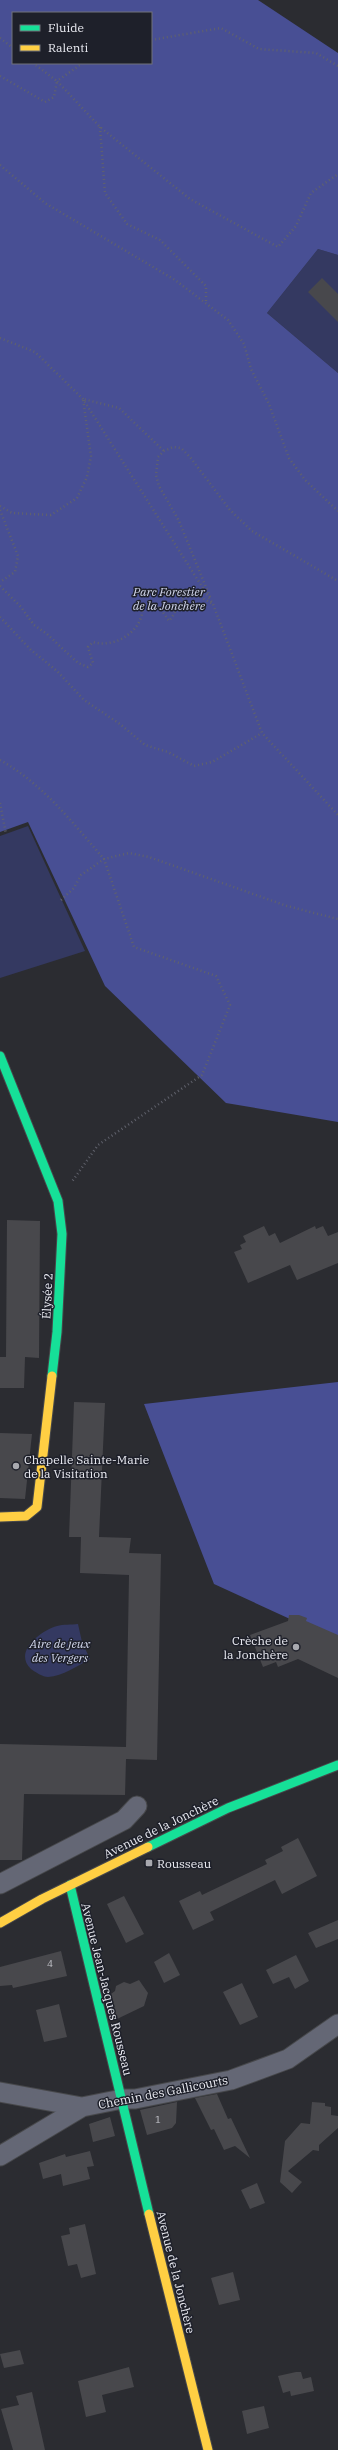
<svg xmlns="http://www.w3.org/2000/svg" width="338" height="2450" viewBox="0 0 338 2450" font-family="'IBM Plex Serif',serif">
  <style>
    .green { fill: #343961 }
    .forest { fill: #484f94; fill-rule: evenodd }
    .building { fill: #48484c }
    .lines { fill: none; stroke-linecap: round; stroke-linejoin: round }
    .street-casing { stroke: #47484b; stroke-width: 21 }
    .fast-casing { stroke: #47484b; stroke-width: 11 }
    .slow-casing { stroke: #47484b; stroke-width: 11 }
    .path { stroke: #60626c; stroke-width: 2.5; stroke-dasharray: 1 3; stroke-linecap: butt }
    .street { stroke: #646775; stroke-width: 19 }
    .fast { stroke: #16e098; stroke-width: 9 }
    .slow { stroke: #ffcf43; stroke-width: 9 }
    .poi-dot { fill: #a8a9af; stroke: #1e202a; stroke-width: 1.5 }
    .labels { text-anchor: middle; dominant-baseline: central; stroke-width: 3; stroke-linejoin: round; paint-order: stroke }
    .number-label { font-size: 10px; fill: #c2c3c9 }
    .park-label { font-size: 12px; font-style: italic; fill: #d1d6ec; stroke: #1e202a }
    .street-label { font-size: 12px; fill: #ebecf3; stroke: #1e202a }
    .poi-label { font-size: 12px; fill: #ebecf3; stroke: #1e202a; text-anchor: start }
  </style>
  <rect width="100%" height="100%" fill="#2b2c31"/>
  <path class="green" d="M318,249L338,255V373L267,313Z
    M28,826L85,951L0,978V836Z
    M78,1624L82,1642L90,1659C77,1666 63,1676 48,1677C43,1677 35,1672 31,1669C13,1652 40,1631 57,1626C63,1624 71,1625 78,1624Z"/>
  <path class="forest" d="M0,0H258L338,53V255L318,249L267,313L338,373V1122L226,1103L105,986L28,822L0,832ZM13,13H151V63H13Z
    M338,1382V1641L214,1584L144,1404Z"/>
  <path class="building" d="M322,278L338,294V322L308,292Z
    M7,1220L40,1221L39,1358L25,1357L24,1388H0V1357H6Z
    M264,1226L269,1236L275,1233L280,1243L315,1226L316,1229L323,1226L328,1236L338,1232V1263L297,1280L290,1265L248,1283L234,1252L242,1249L240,1245L246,1242L243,1236Z
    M74,1402L105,1403L99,1537L131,1538L129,1553L161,1554L157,1760L126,1759L125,1795L24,1794L22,1860H0V1744L126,1747L129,1575L80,1573L81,1537H69Z
    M0,1433L32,1434L25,1499L0,1498Z
    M289,1615H299L307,1618L306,1621L338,1635V1678L298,1659L278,1667L276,1662L263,1667L250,1635L288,1621Z
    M298,1838L317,1876L282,1894L275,1880L210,1912L214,1920L193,1930L179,1901L200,1891L202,1895L267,1864L265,1860L283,1851L281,1847Z
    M124,1896L144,1934L126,1943L107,1904Z
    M338,1920V1939L316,1948L308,1933Z
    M61,1951L67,1976L13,1988L12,1985L0,1986V1967Z
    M169,1953L180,1975L164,1983L154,1962Z
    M296,1955L309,1981L295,1989L289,1977L273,1984L266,1970Z
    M139,1980L148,1993L144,2006L117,2019L111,1994L115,1991L116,1986L124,1982L130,1984Z
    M242,1983L258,2017L240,2025L223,1992Z
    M59,2004L67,2037L44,2042L36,2010Z
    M217,2094L228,2119L231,2118L250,2158L235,2146L224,2150L214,2129L211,2130L195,2098Z
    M177,2102L176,2123L172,2128L147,2135L140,2110Z
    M312,2102L325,2103V2106L331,2107V2115L338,2116V2128L319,2145V2151L313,2150L288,2171L302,2182L292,2193L280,2182L285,2141L301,2123L310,2124Z
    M110,2117L115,2136L93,2142L89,2124Z
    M90,2151L94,2166L87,2167L90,2179L63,2186L61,2174L43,2179L39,2163L65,2154L66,2157Z
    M257,2183L265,2203L250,2209L241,2190Z
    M85,2224L96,2274L81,2278L77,2264L68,2266L61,2236L70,2234L69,2228Z
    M233,2272L240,2300L219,2305L211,2278Z
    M20,2350L24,2364L4,2368L0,2354Z
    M129,2367L134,2387L102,2395L106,2412L86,2417L78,2381Z
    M296,2372H301L303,2379L311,2377L314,2391L291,2396L290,2391L283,2393L278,2376Z
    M32,2392L45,2450H13L1,2409L19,2405L16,2396Z
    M264,2406L269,2428L247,2434L242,2411Z"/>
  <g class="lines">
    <defs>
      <path id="street" d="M0,1884L124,1820L137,1806
        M0,2092L82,2107L122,2099H135L231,2080L288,2059L338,2024
        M0,2156L82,2107"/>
      <path id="fast" d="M0,1056L58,1201L62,1234L57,1332L52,1376
        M148,1847L228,1808L338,1765
        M70,1885L149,2214"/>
      <path id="slow" d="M0,1517L26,1516L37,1507L52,1376
        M0,1923L42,1899L148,1847
        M149,2214L208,2450"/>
    </defs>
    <use href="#street" class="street-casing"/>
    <use href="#fast" class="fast-casing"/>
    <use href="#slow" class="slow-casing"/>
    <path class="path" d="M0,38L13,48
      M151,40L221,28L259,49L316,53L338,66
      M83,63L57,81L100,127L190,199L278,247L296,226L311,193L338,174
      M0,76L45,102L54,97L57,81L33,63
      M100,127L105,193L127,224L160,240L206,286V303
      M0,165L45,203L175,280L228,320L244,344L251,369L269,404L289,458L305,480L338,511
      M0,338L35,352L83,399L213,604L262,733L338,815
      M0,506L12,513L51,515L77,498L87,477L91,456L83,399L119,408L164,451
      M0,510L18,556L15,572L0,582
      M0,586L21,607L34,625L47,634L78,663L88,667L93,663L88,647L93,642C115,649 145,630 142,606L149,602L160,608L169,621C180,608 173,602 193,593L213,604
      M210,597L179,521L159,486L156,475L158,457L164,451L173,447L181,448L190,457L230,510L252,531L338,581
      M0,617L31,650L57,671L84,700L120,724L145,745L168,752L194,766L212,762L262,733
      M0,760C43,784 72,822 104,859L129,853L149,857L287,906L338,919
      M0,803L6,834
      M61,900L74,888L81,875L104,859L134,947L216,976L230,1005L202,1075L98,1145L71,1183"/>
    <use href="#street" class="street"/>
    <use href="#fast" class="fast"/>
    <use href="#slow" class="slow"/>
  </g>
  <g class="poi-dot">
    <circle cx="16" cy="1466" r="4"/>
    <circle cx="296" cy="1647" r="4"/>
    <rect x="145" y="1859" width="8" height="8" rx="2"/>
  </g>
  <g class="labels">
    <g class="number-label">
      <text x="50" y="1963">4</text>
      <text x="158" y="2119">1</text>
    </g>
    <g class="park-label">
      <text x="169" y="591">Parc Forestier<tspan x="169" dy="14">de la Jonchère</tspan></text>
      <text x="60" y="1643">Aire de jeux<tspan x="60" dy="14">des Vergers</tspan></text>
    </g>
    <g class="street-label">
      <text transform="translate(47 1296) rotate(-87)">Élysée 2</text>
      <text transform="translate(161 1827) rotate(-26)">Avenue de la Jonchère</text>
      <text transform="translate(107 1989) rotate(76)">Avenue Jean-Jacques Rousseau</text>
      <text transform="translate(163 2092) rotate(-11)">Chemin des Gallicourts</text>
      <text transform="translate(176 2272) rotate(76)">Avenue de la Jonchère</text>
    </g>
    <g class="poi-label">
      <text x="24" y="1459">Chapelle Sainte-Marie<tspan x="24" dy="14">de la Visitation</tspan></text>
      <text x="288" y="1640" text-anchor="end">Crèche de<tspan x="288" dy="14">la Jonchère</tspan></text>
      <text x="157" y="1863">Rousseau</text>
    </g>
  </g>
  <rect x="12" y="12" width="140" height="52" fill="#1e202a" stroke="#70727a"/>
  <rect x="20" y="25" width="20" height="6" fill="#16e098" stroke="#70727a"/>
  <text x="48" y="32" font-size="12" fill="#ebecf3">Fluide</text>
  <rect x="20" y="45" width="20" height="6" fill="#ffcf43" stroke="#70727a"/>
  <text x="48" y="52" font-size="12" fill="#ebecf3">Ralenti</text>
</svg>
